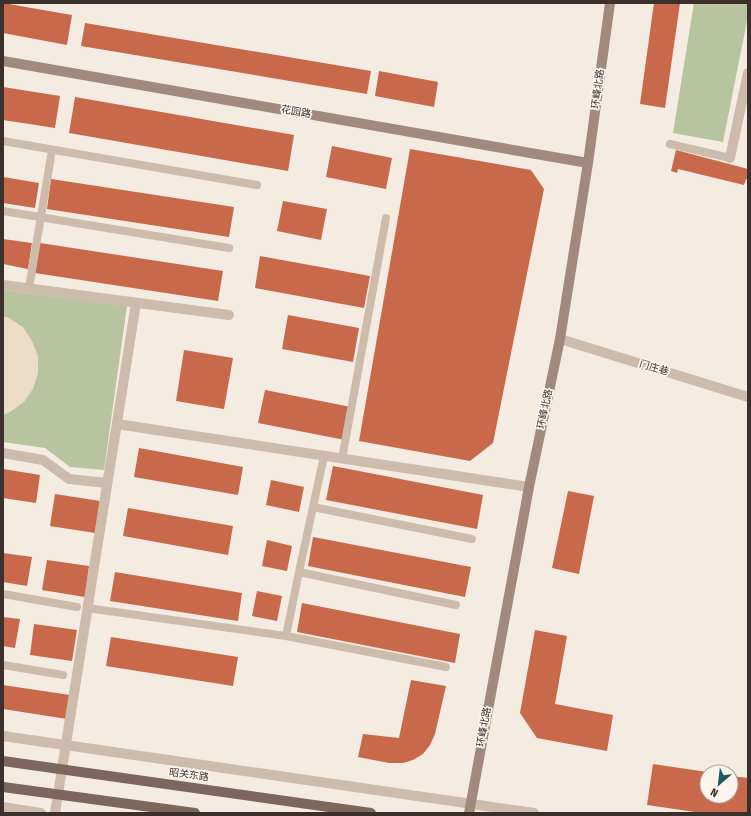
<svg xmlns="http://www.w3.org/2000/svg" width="751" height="816" viewBox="0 0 751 816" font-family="'Fira Sans Condensed','Noto Sans SC',sans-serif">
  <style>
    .green { fill: #b8c4a0 }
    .plaza { fill: #ecdcc8 }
    .building { fill: #c8694b }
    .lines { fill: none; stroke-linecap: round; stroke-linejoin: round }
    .lane { stroke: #cdbbac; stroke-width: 8 }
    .street { stroke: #cdbbac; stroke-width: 10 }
    .secondary { stroke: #a18a7d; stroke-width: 10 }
    .primary { stroke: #7d675c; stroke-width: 10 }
    .labels { text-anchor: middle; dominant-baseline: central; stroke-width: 3.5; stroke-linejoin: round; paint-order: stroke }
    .street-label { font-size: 10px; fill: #3b302b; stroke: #fbf5ee }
  </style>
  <rect width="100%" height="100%" fill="#f4ebe1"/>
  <path class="green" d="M694,3L748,4V16L723,142L673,133Z
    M3,290L127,306L104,470L70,467L45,448L3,442Z"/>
  <path class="plaza" d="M3,316L9,318L23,327L32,341L38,356V373L33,389L24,402L10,412L3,415Z"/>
  <path class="building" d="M3,3L72,15L67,45L3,33Z
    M654,3H680L665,108L640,104Z
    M85,23L371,71L367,94L81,46Z
    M379,71L438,82L434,107L375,96Z
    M3,87L60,96L55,128L3,120Z
    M75,97L294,135L288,171L69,133Z
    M332,146L392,158L386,189L326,177Z
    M410,149L531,170L544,189L493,443L470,461L359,441Z
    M676,150L748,169V180L746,179L744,185L678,169L677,173L671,171Z
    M3,177L39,183L35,208L3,203Z
    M51,179L234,207L229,237L47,209Z
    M283,201L327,209L321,240L277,231Z
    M3,239L32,243L28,269L3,264Z
    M40,243L223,271L218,301L35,273Z
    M260,256L370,276L364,308L255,288Z
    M288,315L359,328L353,362L282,349Z
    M184,350L233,358L224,409L176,401Z
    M265,390L351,407L345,440L258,423Z
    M139,448L243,467L238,495L134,477Z
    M333,466L483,495L477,529L326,500Z
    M3,469L40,475L36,503L3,498Z
    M271,480L304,487L299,512L266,505Z
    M568,491L594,496L579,574L552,568Z
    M55,494L100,501L95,533L50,526Z
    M128,508L233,526L228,555L123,536Z
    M313,537L471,567L465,597L308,566Z
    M267,540L292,546L287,571L262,566Z
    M3,553L32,557L27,586L3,582Z
    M47,560L89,566L85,597L42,590Z
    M115,572L242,593L238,621L110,601Z
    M257,591L282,596L277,621L252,616Z
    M302,603L460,634L455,663L297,632Z
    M3,617L20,619L15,648L3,646Z
    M34,624L77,630L72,661L30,655Z
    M535,630L567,636L555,704L613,715L607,751L537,738L520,713Z
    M111,637L238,657L233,686L106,666Z
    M411,680L446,686L435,734L430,745L423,754L413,760L403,763H389L358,757L363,734L399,738Z
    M3,685L70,695L67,719L3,709Z
    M653,764L707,772V796H731V776L748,778V813H702L647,805Z"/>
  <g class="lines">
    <path class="lane" d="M3,141L257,185
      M670,144L730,158
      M3,211L229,248
      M29,288L52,150
      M342,459L386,218
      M313,507L472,539
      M299,572L456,605
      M3,594L77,607
      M87,608L286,636L446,667
      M286,636L299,572L324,456
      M3,665L63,675"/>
    <path class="street" d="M730,158L748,73
      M3,285L229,315
      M560,339L748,397
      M117,424L529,487
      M3,453L43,460L69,479L107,483
      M3,736L534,813
      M3,807L41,813
      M55,813L136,303"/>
    <path class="secondary" d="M3,61L588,163
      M469,813L529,487L560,339L588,163L610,3"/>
    <path class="primary" d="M3,761L371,813
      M3,787L195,813"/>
  </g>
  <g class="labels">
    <g class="street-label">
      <text transform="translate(598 89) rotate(-82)">环峰北路</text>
      <text transform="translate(296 112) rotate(10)">花园路</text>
      <text transform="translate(654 368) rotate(17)">门庄巷</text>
      <text transform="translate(545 409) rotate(-78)">环峰北路</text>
      <text transform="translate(484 727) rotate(-80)">环峰北路</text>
      <text transform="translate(189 775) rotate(8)">昭关东路</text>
    </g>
  </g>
  <rect width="751" height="816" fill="none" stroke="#3b302b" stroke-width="8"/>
  <g transform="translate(719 784) rotate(208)"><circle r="19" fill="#fbf5ee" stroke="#aea6a0"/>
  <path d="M0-3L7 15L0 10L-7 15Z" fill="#1f5a5e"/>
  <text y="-6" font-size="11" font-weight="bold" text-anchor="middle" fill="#3b302b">N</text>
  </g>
</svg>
